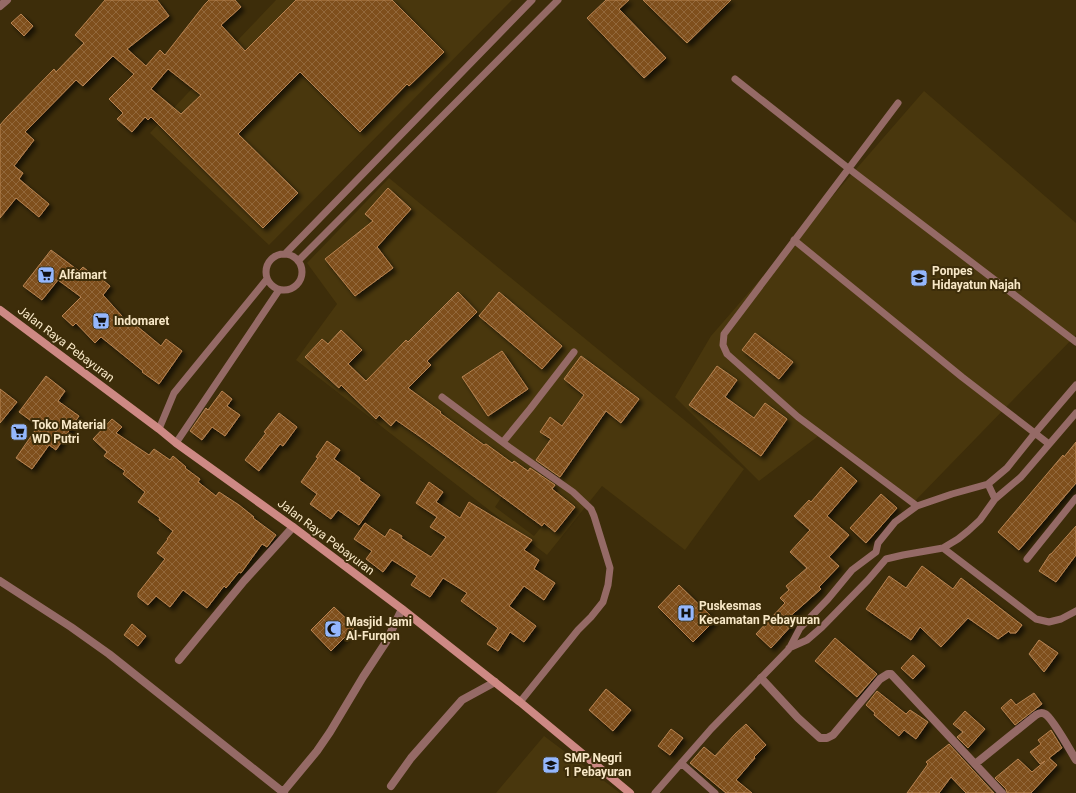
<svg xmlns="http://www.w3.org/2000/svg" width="1076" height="793" viewBox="0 0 1076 793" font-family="Roboto,sans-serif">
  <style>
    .built { fill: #49370d; fill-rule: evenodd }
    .building { fill: url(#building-cross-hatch); stroke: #b88452; fill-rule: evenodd; filter: url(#shadow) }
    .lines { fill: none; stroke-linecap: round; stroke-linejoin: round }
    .lane { stroke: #956a66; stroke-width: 7 }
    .street { stroke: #956a66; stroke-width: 8 }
    .secondary { stroke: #ce8984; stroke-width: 8 }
    .labels { text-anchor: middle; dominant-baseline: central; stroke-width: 4; stroke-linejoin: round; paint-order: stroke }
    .poi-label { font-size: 12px; font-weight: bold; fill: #f8e8c7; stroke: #3d2d0a; text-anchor: start }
    .street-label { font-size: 12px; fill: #f8e8c7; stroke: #3d2d0a }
  </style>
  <defs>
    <pattern id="building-cross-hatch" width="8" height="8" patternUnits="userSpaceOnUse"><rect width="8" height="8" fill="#7f4f1b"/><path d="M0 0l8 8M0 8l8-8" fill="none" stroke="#92683b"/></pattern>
    <filter id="shadow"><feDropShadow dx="3.5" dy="3.5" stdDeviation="2" flood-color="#0009"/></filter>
  </defs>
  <rect width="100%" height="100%" fill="#3d2d0a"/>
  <path class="built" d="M276,0H296L165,131L238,134L300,72L360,132L396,96L299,0H323L409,86L444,52L392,0H512L269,245L150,133Z
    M924,91L1076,223V335L914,502L821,434L759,481L675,397L711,336ZM755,333L792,362L779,379L742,350ZM717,366L737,380L725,397L754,418L787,419L761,456L689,405Z
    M389,178L744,469L685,550L602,486L547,555L296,360L337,304L307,263ZM388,188L411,209L388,235L365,214ZM326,259L393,268L355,296ZM458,293L477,312L428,360L409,341ZM480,315L562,346L542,369ZM341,331L362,350L348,364L355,371L339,388L305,357L322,339L328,344ZM406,341L401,395L411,405L391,425L379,415L376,418ZM501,351L528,389L488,416L462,377ZM581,356L639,399L622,423L564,379ZM420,397L441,412L422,439L401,424ZM574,409L596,425L560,477L536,460L551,439L540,432L550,418L562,426ZM441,414L465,469L423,439ZM486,444L508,461L489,487L466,471ZM514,461L574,507L555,532L495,486ZM503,495L543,525L534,536L495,507Z
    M544,736L620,793H496Z"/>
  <path class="building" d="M105,0H157L169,16L127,49L146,66L160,50L165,55L205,4L209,0H235L241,7L221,25L245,51L296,0H392L444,52L409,86L407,84L360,132L300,72L238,134L298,193L263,228L151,117L148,120L145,117L132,132L117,119L123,113L109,99L134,74L113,56L83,86L76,80L25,132L34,140L14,166L23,173L19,179L49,204L39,217L16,198L0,218V125L6,118L54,69L56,72L84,43L75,35ZM168,69L201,95L181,114L151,89Z
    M606,0H629L619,9L666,58L644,78L587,18Z
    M643,0H731L687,43Z
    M21,14L33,26L24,36L11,23Z
    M388,188L411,209L377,247L393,268L355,296L325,259L373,221L365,214Z
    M51,250L79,271L83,267L97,278L98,276L110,286L103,295L130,325L132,322L161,346L166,339L182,351L159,384L142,372L143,371L101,337L95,343L76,323L73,326L62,316L81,297L58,280L42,300L23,286Z
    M458,292L477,312L427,361L431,365L408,388L441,412L440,413L484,445L486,444L512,463L514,461L528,471L530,468L555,485L552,489L575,507L555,532L544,523L542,526L422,438L396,420L391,426L379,415L376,419L341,385L339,388L305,357L322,339L328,344L341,330L362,350L348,364L366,381L406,340L408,342Z
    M499,292L562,346L542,369L479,316Z
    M755,333L793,362L779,379L742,350Z
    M502,351L528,389L488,416L462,377Z
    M581,356L639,399L621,423L606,411L560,477L536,460L551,439L540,432L550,417L562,426L584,395L564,379Z
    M717,366L737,380L725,397L754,418L765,403L787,419L761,456L689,405Z
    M46,376L65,391L58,401L79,416L56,450L49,445L32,469L16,458L38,426L19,412Z
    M0,389L17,402L0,423Z
    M222,391L232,399L227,406L240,415L225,436L212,427L202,440L190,431L206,408L208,410Z
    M279,413L297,427L283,446L280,444L259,471L245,460L266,433L264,432Z
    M112,419L122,427L116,433L149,455L154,449L170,460L173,456L186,467L185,468L200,479L198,482L216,496L219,492L239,505L254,517L253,518L276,535L267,547L262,544L241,573L239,572L226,588L224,586L207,608L183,590L170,607L156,596L148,605L138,597V593L165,559L157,553L168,539H167L173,531L159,520L160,518L138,502L145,492L123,474L125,471L104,456L107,452L93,439Z
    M327,441L340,450L334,459L360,478L359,480L380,495L359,525L338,510L331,519L310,504L317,494L301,482L318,458L316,457Z
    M1076,442V483L1019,550L998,532L1063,455L1064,457Z
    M841,467L857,481L827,516L849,535L829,557L839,566L819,587L821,589L787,619L792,625L771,648L756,634L785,603L780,598L789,590L786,586L807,568L790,552L810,530L794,516L809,500L811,502Z
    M429,482L443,492L436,502L460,518L469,502L532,540L524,550L539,560L534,569L555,583L544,600L524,586L509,606L536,626L524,642L510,632L498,651L487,644L498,628L461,601L467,593L443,578L430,597L411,585L417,576L392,560L383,572L366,559L372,551L354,539L365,523L385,537L390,529L402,536L401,538L431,557L446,537L430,527L437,517L416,503Z
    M881,494L897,508L866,543L850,528Z
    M1076,526V555L1056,582L1039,571L1050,554H1051Z
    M922,566L953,589L961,578L1022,625L1016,633H1010L1009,631L998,639L968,618L941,647L920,627L911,640L866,609L889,576L906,588Z
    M679,585L715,620L693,642L658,607Z
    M334,607L355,627L331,651L311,630Z
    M132,624L146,636L138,646L124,635Z
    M835,638L877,674L857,697L815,661Z
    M1039,640L1058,653L1044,672L1029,654Z
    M913,655L925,666L913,679L901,668Z
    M606,689L631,710L613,731L589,710Z
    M877,691L906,714L910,710L928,722L916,739L904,730L899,736L874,715L875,713L866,705Z
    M1034,693L1042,704L1015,725L1001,708L1011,699L1016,705Z
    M965,711L985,729L968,748L957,737L963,732L953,724Z
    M746,724L766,745L754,757L755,758L736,780L752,793H726L690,763L704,747L715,756L735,734Z
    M671,729L683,738L670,755L658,746Z
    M1051,730L1062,748L1049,758L1057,765L1031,793H1007L1006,789L995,778L1018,759L1032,772L1045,761L1040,764L1030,752L1041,744L1038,740Z
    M949,744L960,756L994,793H966L951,777L939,793H907L928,764L926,762Z"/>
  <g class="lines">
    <path class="lane" d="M735,79L848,168L1076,342
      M898,103L724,334L723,345L727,354L798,417L917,506
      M794,240L962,377L1049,444
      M266 272a18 18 0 1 1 36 0a18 18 0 1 1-36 0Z
      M285,254L532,0
      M298,261L558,0
      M442,397L509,447L573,492L591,509L594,516L610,568L608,585L603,602L591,617L578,630L520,702
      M159,429L174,393L267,279
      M503,442L530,409L574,352
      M176,443L279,290
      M988,484L995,499
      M943,548L1036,619L1049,622L1061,619L1076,611
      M1027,559L1076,498
      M789,648L807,640L822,627L868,580L886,559L903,555L943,548L958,539L968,531L980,520L995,499L1021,477L1076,413
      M681,763L715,793
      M655,793L711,729L789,649L800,628L828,599L852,570L876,552L878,543L895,522L917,506L952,494L988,484L1007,468L1035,433L1076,385"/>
    <path class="street" d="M0,6L7,0
      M0,581L71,627L109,654L284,793
      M179,660L244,581L293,527
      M761,678L798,718L820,738H827L833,735L880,679L888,674H891L1002,793
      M975,764L1036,715C1039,713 1042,712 1045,714C1052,717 1071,752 1076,760
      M391,786L411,758L462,700L495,682
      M283,792L317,751L330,732L363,677L386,642L402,609"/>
    <path class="secondary" d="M0,310L159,429L176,443L293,527L402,609L520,702L630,793"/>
  </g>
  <defs>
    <symbol id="supermarket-square" viewBox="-11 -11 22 22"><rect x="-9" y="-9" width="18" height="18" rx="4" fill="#94b7fd" stroke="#3d2d0a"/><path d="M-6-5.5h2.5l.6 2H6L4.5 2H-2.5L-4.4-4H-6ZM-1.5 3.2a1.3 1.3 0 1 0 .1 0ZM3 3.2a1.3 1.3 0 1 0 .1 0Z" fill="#111"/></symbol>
    <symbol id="school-square" viewBox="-11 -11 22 22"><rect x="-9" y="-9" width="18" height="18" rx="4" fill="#94b7fd" stroke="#3d2d0a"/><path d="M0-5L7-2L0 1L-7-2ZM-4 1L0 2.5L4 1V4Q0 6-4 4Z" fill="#111"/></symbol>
    <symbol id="hospital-square" viewBox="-11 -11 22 22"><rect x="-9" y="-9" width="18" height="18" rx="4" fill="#94b7fd" stroke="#3d2d0a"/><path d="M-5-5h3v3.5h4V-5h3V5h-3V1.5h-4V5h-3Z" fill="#111"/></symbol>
    <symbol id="mosque-square" viewBox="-11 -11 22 22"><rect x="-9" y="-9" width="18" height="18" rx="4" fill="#94b7fd" stroke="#3d2d0a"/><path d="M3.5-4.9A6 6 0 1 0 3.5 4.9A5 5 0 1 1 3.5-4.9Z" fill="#111"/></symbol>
  </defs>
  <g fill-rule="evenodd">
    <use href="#supermarket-square" x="36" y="265" width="20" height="20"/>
    <use href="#school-square" x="909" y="268" width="20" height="20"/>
    <use href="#supermarket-square" x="91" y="311" width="20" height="20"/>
    <use href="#supermarket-square" x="9" y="422" width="20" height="20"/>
    <use href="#hospital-square" x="676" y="603" width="20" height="20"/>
    <use href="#mosque-square" x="323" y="619" width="20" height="20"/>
    <use href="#school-square" x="541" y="755" width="20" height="20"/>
  </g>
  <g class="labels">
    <g class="poi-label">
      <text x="932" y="271">Ponpes<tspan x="932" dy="14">Hidayatun Najah</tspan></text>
      <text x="59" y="275">Alfamart</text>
      <text x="114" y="321">Indomaret</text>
      <text x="32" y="425">Toko Material<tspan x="32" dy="14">WD Putri</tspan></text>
      <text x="699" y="606">Puskesmas<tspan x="699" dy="14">Kecamatan Pebayuran</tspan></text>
      <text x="346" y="622">Masjid Jami<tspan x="346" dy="14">Al-Furqon</tspan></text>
      <text x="564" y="758">SMP Negri<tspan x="564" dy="14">1 Pebayuran</tspan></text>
    </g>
    <g class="street-label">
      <text transform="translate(66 344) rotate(37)">Jalan Raya Pebayuran</text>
      <text transform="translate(326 537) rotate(37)">Jalan Raya Pebayuran</text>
    </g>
  </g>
</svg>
